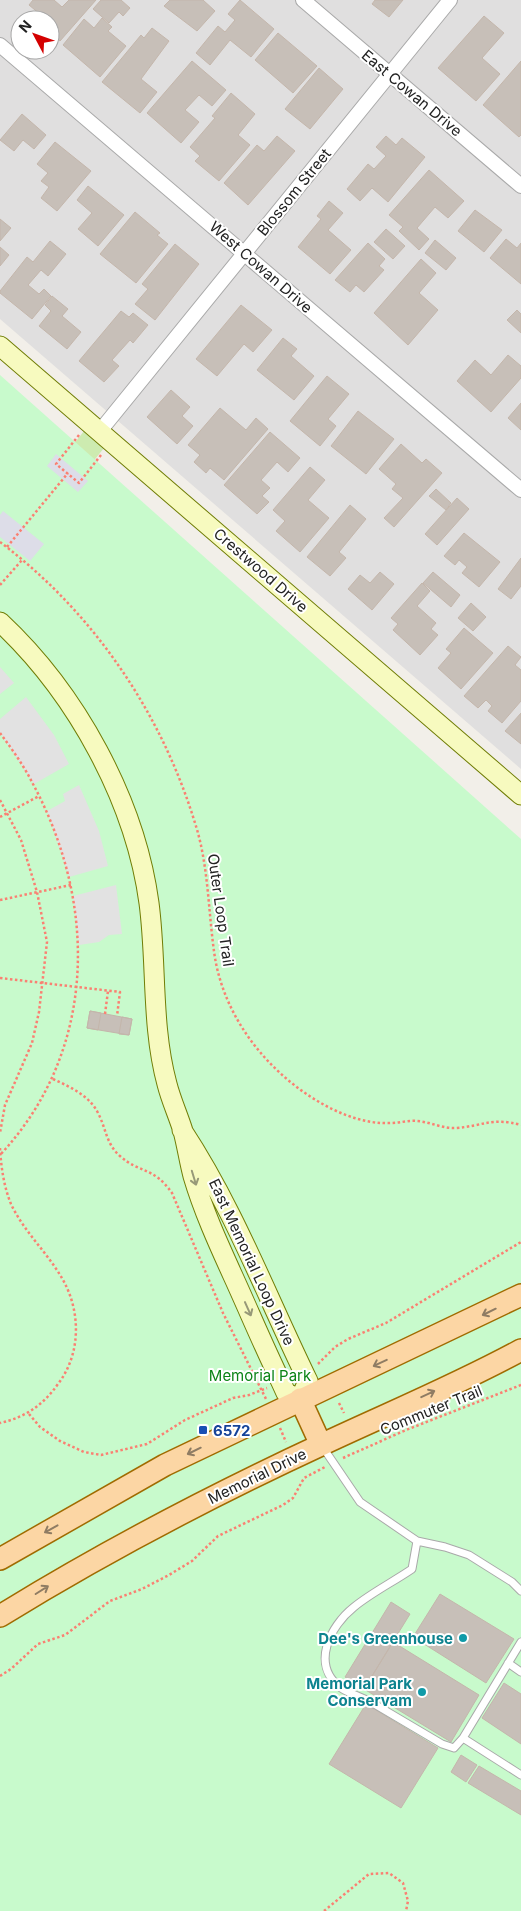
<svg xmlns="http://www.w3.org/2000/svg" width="521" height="1911" viewBox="0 0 521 1911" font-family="Inter,sans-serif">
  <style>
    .residential { fill: #e0dfdf; fill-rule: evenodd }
    .grass { fill: #cdebb0 }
    .park { fill: #c8facc }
    .parking { fill: #e2e2e2 }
    .plaza { fill: #dddde8 }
    .building { fill: #c7bfb8; stroke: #c4b6ab }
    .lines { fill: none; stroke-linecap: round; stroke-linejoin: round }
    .lane-casing { stroke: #a9a9a9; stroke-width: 9 }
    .street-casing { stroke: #a9a9a9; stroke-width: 16 }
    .secondary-casing { stroke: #707d05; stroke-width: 21 }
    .primary-casing { stroke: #a06b00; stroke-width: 24 }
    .path { stroke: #fa8072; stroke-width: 2.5; stroke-dasharray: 2.5 2.5; stroke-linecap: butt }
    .lane { stroke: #fff; stroke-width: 7 }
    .street { stroke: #fff; stroke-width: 14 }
    .secondary { stroke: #f7fabf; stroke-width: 19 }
    .primary { stroke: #fcd6a4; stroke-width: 21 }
    .oneway { stroke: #979978 }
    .oneway2 { stroke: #8f7c63 }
    .transit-dot { fill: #1a4fb4; stroke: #fff; stroke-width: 2 }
    .culture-dot { fill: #0f9aa8; stroke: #fff; stroke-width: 2 }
    .labels { text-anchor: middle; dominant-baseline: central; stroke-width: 4; stroke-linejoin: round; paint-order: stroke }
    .street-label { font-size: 15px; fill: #222; stroke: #fff }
    .park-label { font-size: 15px; fill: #0c8416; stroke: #fff }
    .transit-label { font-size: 15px; font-weight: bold; fill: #164399; stroke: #fff; text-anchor: start }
    .culture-label { font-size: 15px; font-weight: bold; fill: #0d838f; stroke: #fff; text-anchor: end }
  </style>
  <rect width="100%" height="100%" fill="#f2efe9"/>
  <path class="residential" d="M0,0H521V769L0,319ZM20,20H50V50H20Z"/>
  <path class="grass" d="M84,431L104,448L83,474L63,458Z"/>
  <path class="park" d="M0,375L521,839V1911H0Z"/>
  <path class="parking" d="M0,667L14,683L0,694Z
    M26,697L54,735L69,764L34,784L0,733V719Z
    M79,785L99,831L108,866L69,877L47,811L65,801L63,794Z
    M116,885L122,934L109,935L99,942L79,945L73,896Z"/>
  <path class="plaza" d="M56,454L88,481L78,492L47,466Z
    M3,511L44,544L30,561L0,537V515Z"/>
  <path class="building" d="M33,0H54L62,7L69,0H96L60,41L50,33L52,25L50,20H47L29,5Z
    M101,0H121L130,8L123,16L119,12L109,23L93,9Z
    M170,0H203L215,11L197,31L164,6Z
    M240,0L274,29L251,57L230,40L210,65L196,53L218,26L225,32L235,20L228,14Z
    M375,0H403L389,17L372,4Z
    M484,16L504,33L482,58L500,74L476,101L438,68Z
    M102,18L112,27L108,31L126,46L100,77L63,45L84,19L94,28Z
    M152,28L169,41L141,79L157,92L140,113L102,82L141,35L144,38Z
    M278,33L317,66L293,93L255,60Z
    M192,61L226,90L212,106L199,95L185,110L199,122L181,143L147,113Z
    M521,61V135L519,137L483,105Z
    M319,68L343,89L310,129L285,109Z
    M231,93L255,114L238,135L250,145L219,181L195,161L200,156L190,147L215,118L212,116Z
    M22,114L46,135L34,149L23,140L14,151L0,140Z
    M277,136L295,151L248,205L224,183L257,145L264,151Z
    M386,136L396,145L402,138L425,157L388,202L372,188L360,201L347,189L368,164L374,169L386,156L376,147Z
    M55,142L91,171L57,211L41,198L49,187L41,181L48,173L37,164Z
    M429,170L464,201L448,218L435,207L417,228L429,239L419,250L399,231L403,227L389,215Z
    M88,186L124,215L98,246L78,229L92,213L77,200Z
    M329,201L343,213L328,230L351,250L330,274L298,247L321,219L317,216Z
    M475,210L502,230L484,252L458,231Z
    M135,212L160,233L157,235L168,244L136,283L100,254Z
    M0,219L11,228L0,241Z
    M386,229L405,246L393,259L374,242Z
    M506,239L517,248L521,243V284L490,258Z
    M435,240L456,258L446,270L425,253Z
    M50,241L66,254L48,276L41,270L28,285L39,294L44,289L51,296L32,319L0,293V291L27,257L33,262Z
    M368,243L385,259L379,266L384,270L364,292L356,285L350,292L335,280Z
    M175,244L199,264L155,320L135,304L148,289L142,284Z
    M0,247L9,255L0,266Z
    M421,259L436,273L419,293L438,310L408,345L374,313Z
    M52,296L68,309L62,316L81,332L67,349L39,326L51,311L45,305Z
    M241,305L272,330L253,352L244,344L217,376L196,359Z
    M517,310L521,314V333L507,320Z
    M121,311L129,317L133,313L148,325L133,343L130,340L112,360L119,366L104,382L79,361Z
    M283,338L297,349L291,356L314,376L294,400L257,370Z
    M508,355L521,366V378L491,412L457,381L475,360L491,375Z
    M327,376L349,394L328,419L336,426L320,446L290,421Z
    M171,390L190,407L182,416L193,426L177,444L147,417Z
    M521,403V430L508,418Z
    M220,408L246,430L256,418L268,429L224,480L210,468L206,473L194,462L200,455L188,445Z
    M358,411L394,439L366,474L331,446Z
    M270,432L300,458L288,472L277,462L261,480L270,488L262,496L269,502L257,514L224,485Z
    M401,444L422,463L426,459L442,473L394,527L384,518L403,498L392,489L396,484L379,469Z
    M310,467L325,480L308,500L329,518L300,552L276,531L285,521L273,510Z
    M436,489L451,503L446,510L429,496Z
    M457,498L469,509L437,545L425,534Z
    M350,505L366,519L339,552L346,558L330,576L307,557Z
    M464,533L500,562L479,587L462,573L467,567L459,560L455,565L444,556Z
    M521,558V586L511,599L498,589Z
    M380,572L394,584L372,610L348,589L360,575L370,583Z
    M433,572L460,595L451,607L423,583Z
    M422,583L430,591L417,606L436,623L431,629L438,635L420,655L393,630L398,624L391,618Z
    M471,603L486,617L473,631L458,618Z
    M464,628L493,653L461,689L438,668L451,653L446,649Z
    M508,646L521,657L515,665L521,670V701L502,723L488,711L492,706L486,700L478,708L464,696Z
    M521,713V744L505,731Z
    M90,1011L132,1019L129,1035L87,1028Z
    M90,1011L101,1013L98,1030L87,1028Z
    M122,1017L132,1019L129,1035L119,1034Z
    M440,1594L514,1639L486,1683L413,1637Z
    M391,1602L410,1614L364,1689L345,1677Z
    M393,1642L479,1695L451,1742L364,1689Z
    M504,1683L521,1694V1744L482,1718Z
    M366,1704L438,1748L401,1808L329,1764Z
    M461,1755L477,1765L466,1782L451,1772Z
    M479,1766L521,1791V1815L468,1783Z"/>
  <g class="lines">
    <defs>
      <path id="lane" d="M322,1446L360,1502L417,1541L445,1547L469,1555L512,1582L521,1591
        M417,1541L412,1569C393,1582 371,1593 354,1607C330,1626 310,1665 341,1688C352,1695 365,1698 376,1705C398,1718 420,1731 442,1744L454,1748L463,1738
        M521,1642L463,1738L521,1775
        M508,1663L521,1672"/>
      <path id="street" d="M303,0L521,186
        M0,45L521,490
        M100,431L450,0"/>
      <path id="secondary" d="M0,346L521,795
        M0,622C76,693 135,800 149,903C157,963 151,1025 167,1084C171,1100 178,1115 183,1131C187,1146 189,1161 193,1176C203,1210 218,1243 233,1276C249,1311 264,1347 281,1382L286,1393L300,1399L308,1381C267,1297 234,1209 182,1130"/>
      <path id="primary" d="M300,1399L321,1445
        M0,1559L165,1465L521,1295
        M0,1616C104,1552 213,1495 323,1444C389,1413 457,1385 521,1350"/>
    </defs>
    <use href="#lane" class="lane-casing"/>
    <use href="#street" class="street-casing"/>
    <use href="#secondary" class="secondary-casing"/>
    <use href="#primary" class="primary-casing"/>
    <path class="path" d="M79,435L56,464L79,483L101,455
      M0,542C93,612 161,712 195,823C209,866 208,913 215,958C226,1023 274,1080 332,1109C351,1118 370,1124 391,1123C400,1123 409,1120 417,1121C431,1122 443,1129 456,1128C483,1126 492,1117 521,1125
      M7,547L68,473
      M0,585L22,560
      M0,733C12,749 24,766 33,784C98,905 97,1051 0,1155
      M0,800L21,840L37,892L47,942L39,1012L32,1043L5,1105L0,1133
      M0,817L39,796
      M0,900L71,885
      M0,978L120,992L117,1016
      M105,1014L108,991
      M53,1079C70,1087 89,1095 98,1113C106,1128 106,1144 120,1156C140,1174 153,1166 172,1193L223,1313L266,1399
      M0,1148C1,1167 4,1187 11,1204C24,1232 48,1253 63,1280C81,1312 81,1354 58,1384C43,1405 26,1417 0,1423
      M318,1364L335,1347L348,1339L386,1323L521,1242
      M339,1403L344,1413
      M29,1414L40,1427L60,1441L84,1452L101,1455L147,1444L185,1420L233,1398L249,1395L267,1388
      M280,1428L286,1442
      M343,1458L406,1430L521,1385
      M0,1676L11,1669L38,1644L65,1635L110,1601L142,1589L169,1575L192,1561L218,1536L283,1505L293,1498L304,1478L325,1467
      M324,1911L369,1874L389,1873L403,1883L408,1901L406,1911"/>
    <use href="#lane" class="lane"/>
    <use href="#street" class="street"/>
    <use href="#secondary" class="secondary"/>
    <use href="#primary" class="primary"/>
  </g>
  <defs><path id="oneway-shaft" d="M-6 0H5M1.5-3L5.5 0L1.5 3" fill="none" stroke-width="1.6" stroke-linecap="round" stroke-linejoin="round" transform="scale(1.25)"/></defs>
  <g class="oneway">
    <use href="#oneway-shaft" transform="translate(194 1178) rotate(73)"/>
    <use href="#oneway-shaft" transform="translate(248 1309) rotate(66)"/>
  </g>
  <g class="oneway2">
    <use href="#oneway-shaft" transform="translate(489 1312) rotate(154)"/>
    <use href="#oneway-shaft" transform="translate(380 1363) rotate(155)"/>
    <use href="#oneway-shaft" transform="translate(428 1394) rotate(-25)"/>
    <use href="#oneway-shaft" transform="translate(194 1451) rotate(154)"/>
    <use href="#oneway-shaft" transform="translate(51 1529) rotate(151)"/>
    <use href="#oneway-shaft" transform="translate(42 1590) rotate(-32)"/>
  </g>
  <rect class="transit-dot" x="198" y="1425" width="10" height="10" rx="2.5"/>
  <g class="culture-dot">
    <circle cx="463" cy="1638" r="5"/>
    <circle cx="422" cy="1692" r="5"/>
  </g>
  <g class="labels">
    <g class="street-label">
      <text transform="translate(412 93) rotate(40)">East Cowan Drive</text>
      <text transform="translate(294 192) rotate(-51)">Blossom Street</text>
      <text transform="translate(261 267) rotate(41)">West Cowan Drive</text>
      <text transform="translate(261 570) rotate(41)">Crestwood Drive</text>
      <text transform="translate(221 910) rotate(82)">Outer Loop Trail</text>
      <text transform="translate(252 1262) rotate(65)">East Memorial Loop Drive</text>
      <text transform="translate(431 1410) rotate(-22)">Commuter Trail</text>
      <text transform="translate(257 1476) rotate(-26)">Memorial Drive</text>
    </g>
    <g class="park-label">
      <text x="260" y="1375">Memorial Park</text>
    </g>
    <g class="transit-label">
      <text x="213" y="1430">6572</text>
    </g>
    <g class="culture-label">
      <text x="453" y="1638">Dee's Greenhouse</text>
      <text x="412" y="1683">Memorial Park<tspan x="412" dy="17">Conservam</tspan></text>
    </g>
  </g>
  <g transform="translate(35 35) rotate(311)"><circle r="24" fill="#ffffff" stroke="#a7a7a7"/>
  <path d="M0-4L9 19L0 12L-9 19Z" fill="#d40000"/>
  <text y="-8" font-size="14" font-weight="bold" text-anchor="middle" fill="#222222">N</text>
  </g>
</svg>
